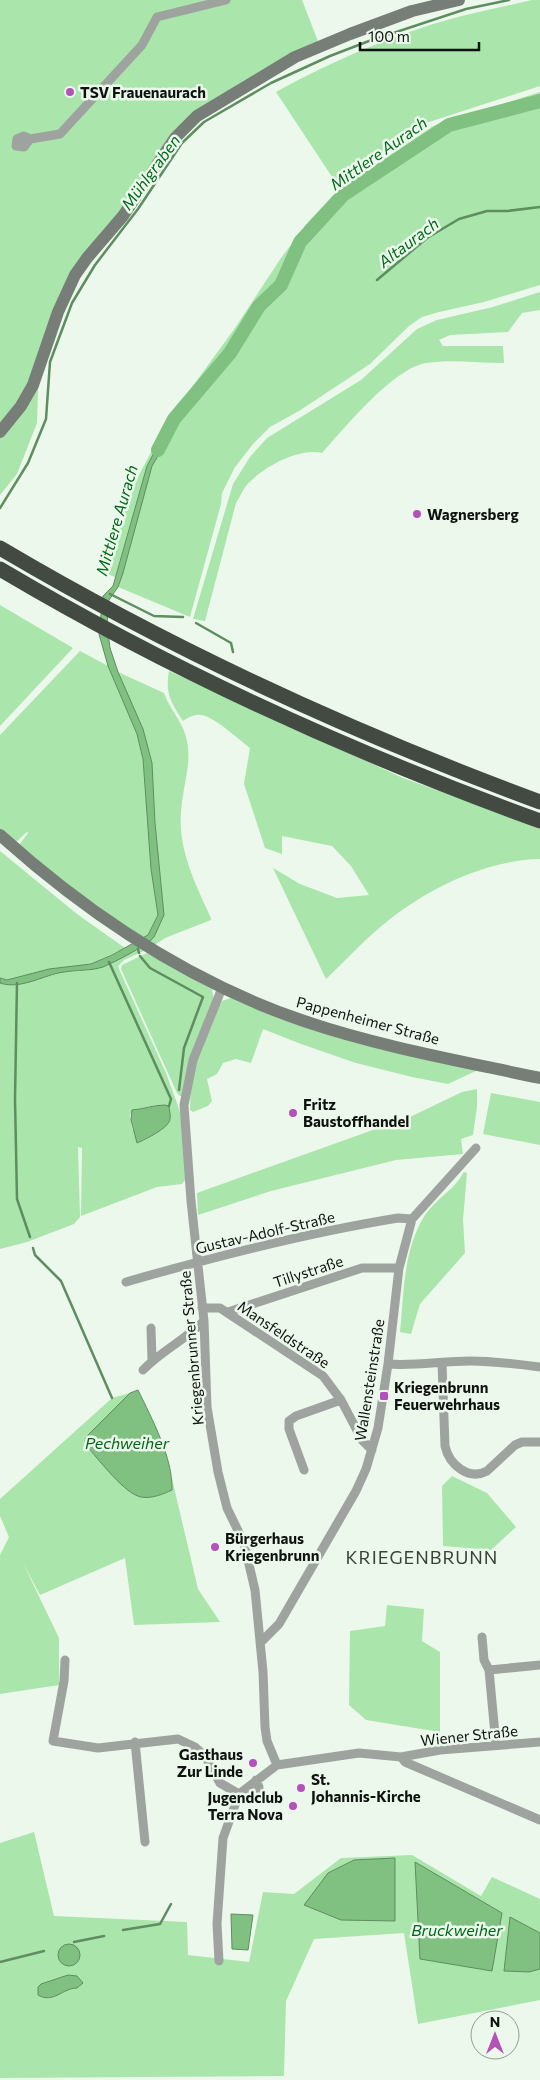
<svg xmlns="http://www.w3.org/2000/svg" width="540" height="2080" viewBox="0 0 540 2080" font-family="Commissioner,sans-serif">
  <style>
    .green { fill: #aae5ab; fill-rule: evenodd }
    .water { fill: #80c182; stroke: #5e8d60 }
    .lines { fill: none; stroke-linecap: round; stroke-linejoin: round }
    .stream { stroke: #5e8d60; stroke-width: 2.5 }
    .river { stroke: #80c182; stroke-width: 14 }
    .street { stroke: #9fa39f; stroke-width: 9 }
    .secondary { stroke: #777d77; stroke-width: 12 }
    .highway { stroke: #424a42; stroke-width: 15 }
    .poi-dot { fill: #b352b9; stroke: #edf8ed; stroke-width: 2 }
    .labels { text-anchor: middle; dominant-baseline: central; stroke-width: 5; stroke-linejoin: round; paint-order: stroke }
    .poi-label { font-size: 15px; font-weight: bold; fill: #0f130f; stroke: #edf8ed; text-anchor: start }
    .street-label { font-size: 15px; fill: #0f130f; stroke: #edf8ed }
    .water-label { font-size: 16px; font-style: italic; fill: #006819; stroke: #edf8ed }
    .quarter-label { font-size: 18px; letter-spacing: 1px; fill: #3a423a; stroke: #edf8ed }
  </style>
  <rect width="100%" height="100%" fill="#edf8ed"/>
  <path class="green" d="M0,0H302L319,44L181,126L122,210L77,263L39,359L37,423L17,474L0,495Z
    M532,0H540V86L423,124L338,186L276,92C332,61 392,35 454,18C480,11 507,6 532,0Z
    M540,92V285L484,302L439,312L422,317L409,326L370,364L299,411L270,427L253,444L235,467L222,493L221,504L190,617L118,587L152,466L169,437L164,434L147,466L115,577L103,572L138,477L168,420L235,328L281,258L308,222L341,188L433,126Z
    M540,292V310L522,313L508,332L450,335L439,340L443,346H503L504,363C479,363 451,359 426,363C392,369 345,428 322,453C299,447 261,468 246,486C242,491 240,497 236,503L205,621L193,619L233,484L250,457L267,438L361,380L417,329L437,320L493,307Z
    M0,605L73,648L0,726Z
    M80,651L108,666L137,734L143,759L151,869L158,915L148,935L143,939L82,899L19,845L28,833L27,832L16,842L0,831V735Z
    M169,671L403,778L540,827V859C487,860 431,887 390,919C367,937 347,959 326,979L273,868L300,884L337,898L369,895L351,866L332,846L282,836V854L265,848L244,784L250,748C238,739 215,717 201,715C194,714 188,718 183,721C171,702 165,694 169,671Z
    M118,672L164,693C170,710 184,723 187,741C192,764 182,789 181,813C178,850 196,885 211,918V920L165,938L153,946L148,943L164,915L155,823L152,763Z
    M0,851L77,914L125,948L91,964L7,980L0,978Z
    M140,948L144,951L124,960L118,966L119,969L166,1073L177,1103L182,1119L186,1179L182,1184L157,1187L81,1216L82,1148L78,1147L80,1217L74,1224L27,1242L0,1249V983L17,985L64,972L84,971L101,967ZM156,1105L163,1127L145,1139L132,1129L130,1115L133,1110Z
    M147,953L212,989L214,1001L189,1059L182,1096H180L177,1093L121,969L122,965Z
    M233,997L478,1070L448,1084L412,1077L356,1063L301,1044L263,1029L251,1063L236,1059L223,1063L217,1074L207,1079L212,1101L208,1106L193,1112L190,1110C190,1072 203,1034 222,1001Z
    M477,1089V1107L473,1135L461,1139L463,1154L396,1160L271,1191L198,1215L197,1193L412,1116L462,1092Z
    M491,1093L540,1102V1145L483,1134Z
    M464,1172L467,1173L463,1220L465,1253L420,1304L411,1334L400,1332C404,1294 403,1249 425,1215C436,1199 456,1188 464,1172Z
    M130,1393L86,1437L85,1441L89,1450L131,1493L172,1490V1479L198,1589L220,1622L134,1625L125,1558L40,1595L23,1563L59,1638V1685L0,1694V1555L9,1537L0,1516V1499L112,1398Z
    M452,1476L487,1493L516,1527L491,1550L443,1546L442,1486Z
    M387,1605L424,1609L422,1641L440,1652V1732L366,1720L349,1705L350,1631L385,1626Z
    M34,1832L54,1916L187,1922L188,1955L249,1962L263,1892L294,1894L341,1858L412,1855L481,1896L492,1877L540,1899V2000L418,2024L404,1933L314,1939L286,2001L284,2076L0,2078V1843Z"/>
  <path class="water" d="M164,434L169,437L152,466L123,573L118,587L109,600L107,625L110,648L118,672L143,729L152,763L155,823L164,915L154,937L148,943C133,952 119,960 103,967C90,971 77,970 64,972C43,975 21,990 0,983V978L7,980L49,969L91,964L112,955L148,935L158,915L151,869L143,759L137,734L108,666L99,634L103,596L113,586L147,466Z
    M165,1105L169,1106C169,1110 171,1115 170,1119C169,1128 146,1139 137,1143L131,1120L132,1110C144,1109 153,1105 165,1105Z
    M138,1390C152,1419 173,1458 172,1490C163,1494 152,1499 141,1497C125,1494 101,1462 89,1449L85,1441L86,1437L130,1393Z
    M395,1858V1921L341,1920L304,1905L328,1873L354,1860Z
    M415,1862L502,1913L492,1971L420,1959Z
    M231,1914L253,1915L248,1950L232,1949Z
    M510,1917L540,1933V1969L529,1972L504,1971Z
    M58 1955a11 11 0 1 1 22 0a11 11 0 1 1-22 0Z
    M68,1975L77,1976L83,1983L77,1988C63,1988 53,2004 38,1995V1987L41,1984Z"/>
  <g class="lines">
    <path class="stream" d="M377,280L427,238L459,219L487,211H507L540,207
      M0,508L28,463L46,419L50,362L72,303L95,265L138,209L182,143L204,122L271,83L330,56L369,41L466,9L509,0
      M110,594L154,616L183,617
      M196,623L231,643L233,652
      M138,949L139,953
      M140,956L150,968L203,997L184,1048L179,1090
      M109,962L171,1099L169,1106
      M17,983L15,1099L17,1199L30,1237
      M33,1248L35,1255L61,1281L112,1398
      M123,1930L160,1924L171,1904
      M74,1942L104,1936
      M0,1962L44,1951"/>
    <path class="river" d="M158,450L174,419L230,353L259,306L281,285L300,242L343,195L449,125L540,101"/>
    <path class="street" d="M24,136L30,139L24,147L16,146L17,139Z
      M30,139L60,134L142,45L157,17L226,0
      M222,988L193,1060L184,1105L191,1201L204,1321L207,1407L218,1472L227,1508L244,1543L255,1590L263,1672L265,1727L267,1741L277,1765
      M126,1282C216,1256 306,1233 398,1218L412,1219
      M202,1308H220L323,1376L341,1400L362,1440L372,1450
      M228,1312L362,1268H399
      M151,1328L152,1360
      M442,1363L445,1446C449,1464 468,1481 487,1471L515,1445L522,1442H540
      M388,1364C416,1366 442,1361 470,1361C494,1361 517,1364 540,1367
      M143,1370C161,1351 185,1340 204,1321
      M304,1470L289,1429V1421L296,1416L341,1400
      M482,1637L484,1660L489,1670L496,1745
      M261,1642L279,1624L356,1491L366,1469L378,1428L388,1364L399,1268L412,1219L476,1148
      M65,1660L64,1681L53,1741L98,1748L178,1739L195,1747L205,1756L220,1783L239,1794
      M489,1670L540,1665
      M135,1742L145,1842
      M401,1757L405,1762L540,1820
      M240,1793L255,1796L259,1793V1787L256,1780
      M219,1961L217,1924L223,1838L239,1794L277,1765L359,1753L401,1757L440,1750L540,1742"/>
    <path class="secondary" d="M0,432L21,406L33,385L58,312L75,275L87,258L123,216L175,138L197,116L295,57L350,34L412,11L459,0
      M0,835C90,916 189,982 304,1021C381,1047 461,1061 540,1078"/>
    <path class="highway" d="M0,548C169,648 356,734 540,802
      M0,569C170,670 355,754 540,821"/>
  </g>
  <g class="poi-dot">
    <circle cx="70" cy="92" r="5"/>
    <circle cx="417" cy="514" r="5"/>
    <circle cx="293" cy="1113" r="5"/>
    <rect x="379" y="1391" width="10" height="10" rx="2.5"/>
    <circle cx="215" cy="1547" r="5"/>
    <circle cx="253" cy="1763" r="5"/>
    <circle cx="301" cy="1788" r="5"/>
    <circle cx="293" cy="1806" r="5"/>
  </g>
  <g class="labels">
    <g class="poi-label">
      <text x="80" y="92">TSV Frauenaurach</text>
      <text x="427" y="514">Wagnersberg</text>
      <text x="303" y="1104">Fritz<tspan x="303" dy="17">Baustoffhandel</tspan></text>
      <text x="394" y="1387">Kriegenbrunn<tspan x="394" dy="17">Feuerwehrhaus</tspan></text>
      <text x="225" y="1538">Bürgerhaus<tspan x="225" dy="17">Kriegenbrunn</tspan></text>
      <text x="243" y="1754" text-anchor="end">Gasthaus<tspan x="243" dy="17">Zur Linde</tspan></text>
      <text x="311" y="1779">St.<tspan x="311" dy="17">Johannis-Kirche</tspan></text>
      <text x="283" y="1797" text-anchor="end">Jugendclub<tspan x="283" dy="17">Terra Nova</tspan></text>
    </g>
    <g class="street-label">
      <text transform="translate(368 1020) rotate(15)">Pappenheimer Straße</text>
      <text transform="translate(265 1232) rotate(-13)">Gustav-Adolf-Straße</text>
      <text transform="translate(308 1271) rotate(-18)">Tillystraße</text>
      <text transform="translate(284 1334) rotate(34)">Mansfeldstraße</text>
      <text transform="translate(191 1348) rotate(-95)">Kriegenbrunner Straße</text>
      <text transform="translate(369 1380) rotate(-81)">Wallensteinstraße</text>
      <text transform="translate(469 1735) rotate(-6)">Wiener Straße</text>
    </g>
    <g class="water-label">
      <text transform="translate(378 153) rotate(-35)">Mittlere Aurach</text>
      <text transform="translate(150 172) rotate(-54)">Mühlgraben</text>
      <text transform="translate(408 242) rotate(-37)">Altaurach</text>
      <text transform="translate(116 520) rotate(-74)">Mittlere Aurach</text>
      <text x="127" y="1442">Pechweiher</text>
      <text x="457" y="1929">Bruckweiher</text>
    </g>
    <g class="quarter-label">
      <text x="422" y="1557">KRIEGENBRUNN</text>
    </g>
  </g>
  <g transform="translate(495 2035)"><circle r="24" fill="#edf8ed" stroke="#949c94"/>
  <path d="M0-4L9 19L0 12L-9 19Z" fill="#b352b9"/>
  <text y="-8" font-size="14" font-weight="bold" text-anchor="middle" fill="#0f130f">N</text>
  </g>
  <path d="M360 42v8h119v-8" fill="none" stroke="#0f130f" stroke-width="2.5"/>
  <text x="368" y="42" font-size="15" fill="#0f130f" stroke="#edf8ed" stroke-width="4" paint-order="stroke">100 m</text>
</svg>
